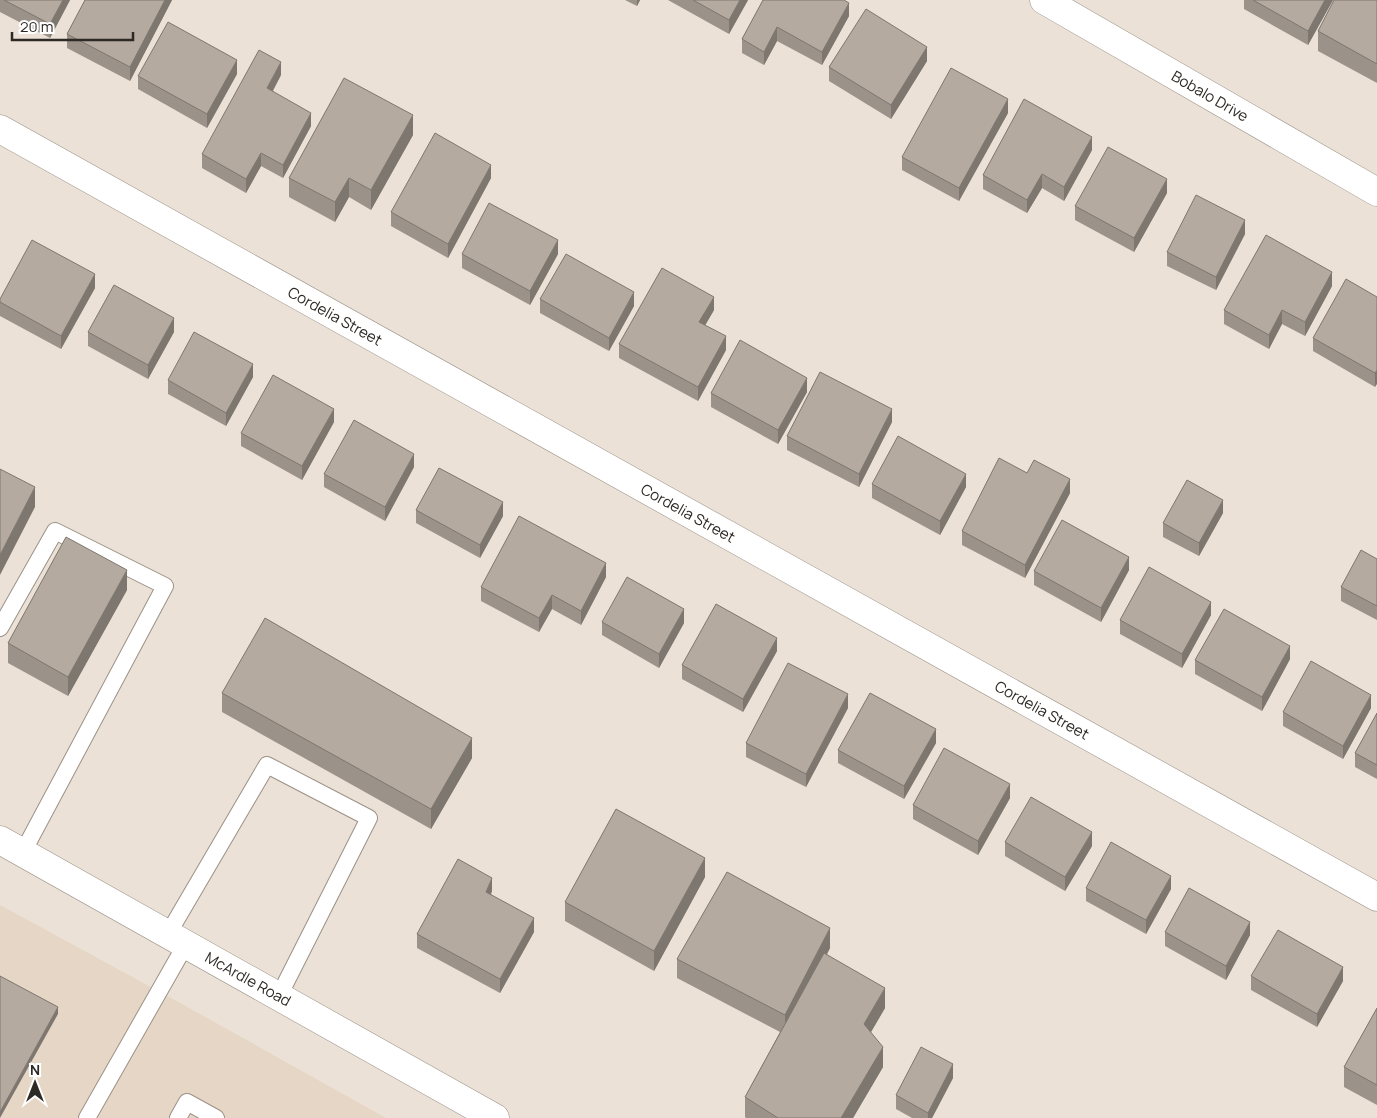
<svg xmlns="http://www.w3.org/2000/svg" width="1377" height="1118" viewBox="0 0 1377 1118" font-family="Manrope,sans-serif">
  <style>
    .built { fill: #e6d6c5 }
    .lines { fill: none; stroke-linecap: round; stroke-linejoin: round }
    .service-casing { stroke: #9b9187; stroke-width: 18 }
    .minor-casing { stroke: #9b9187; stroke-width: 29 }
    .secondary-casing { stroke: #9b9187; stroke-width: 29 }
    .service { stroke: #fff; stroke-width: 16 }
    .minor { stroke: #fff; stroke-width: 28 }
    .secondary { stroke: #fff; stroke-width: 28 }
    .wall { fill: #9b9289 }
    .shaded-wall { fill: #7e776f }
    .building { fill: #b4aa9f; stroke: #7e776f }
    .labels { text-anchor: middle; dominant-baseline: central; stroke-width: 4; stroke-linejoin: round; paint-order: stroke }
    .street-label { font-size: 15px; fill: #2d2925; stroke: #fff }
  </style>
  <rect width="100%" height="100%" fill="#ebe1d6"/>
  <path class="built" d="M0,905L182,1004L386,1118H0Z"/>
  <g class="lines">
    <defs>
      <path id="service" d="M0,628L55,531L165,586L23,852
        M168,934L267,765L369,818L279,996
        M87,1118L186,944
        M178,1118L187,1102L216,1118"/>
      <path id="minor" d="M1044,0L1377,192
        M0,129L1377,897"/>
      <path id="secondary" d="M0,840L495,1118"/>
    </defs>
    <use href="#service" class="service-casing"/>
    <use href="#minor" class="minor-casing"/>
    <use href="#secondary" class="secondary-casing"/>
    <use href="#service" class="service"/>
    <use href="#minor" class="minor"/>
    <use href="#secondary" class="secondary"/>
  </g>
  <path class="wall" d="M0,0H70L50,38L0,12Z
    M85,0H172L130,81L67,48V34Z
    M625,0H640L637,6Z
    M668,0H748L729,34Z
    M763,0L849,16L822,65L777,41L764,65L742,53V39Z
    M1244,0H1333L1308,45L1244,9Z
    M1377,0V83L1318,51V31Z
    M927,61L891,119L829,81V67Z
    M237,74L207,128L138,89V76Z
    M281,75L273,91L311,126L283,178L261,166L246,193L202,168V154Z
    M1008,113L959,201L902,170V157Z
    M413,135L371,210L349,197L335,222L289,197V178Z
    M1092,150L1064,201L1042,188L1027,213L983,189V175Z
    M491,178L448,258L391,226V212Z
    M1167,193L1134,252L1075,220V206Z
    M1245,234L1216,290L1167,266V252Z
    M462,254H558L530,305L462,268Z
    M1332,286L1305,336L1282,324L1269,349L1224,324V310Z
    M95,288L61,349L0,316V299Z
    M1377,297L1375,387L1313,351V338Z
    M540,299L634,306L609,351L540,313Z
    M714,310L705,325L726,350L698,401L619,358V344Z
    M88,332H174L148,379L88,346Z
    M253,377L226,426L168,394V380Z
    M807,392L778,444L711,407V393Z
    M334,422L302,480L241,446V433Z
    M892,422L859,487L787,450V436Z
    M414,467L385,521L324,487V474Z
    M1027,473L1070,493L1025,578L962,545V531Z
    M872,484L966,487L940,535L872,498Z
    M416,510L503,516L480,558L416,523Z
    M1223,513L1199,556L1163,537V523Z
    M1377,559V620L1341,601V587Z
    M1129,570L1101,622L1034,585V571Z
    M606,577L581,625L552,609L539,632L481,601V587Z
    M127,590L68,696L8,663V643Z
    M1211,615L1182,668L1120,634V620Z
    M602,622L684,623L659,668L602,635Z
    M777,651L743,712L682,679V665Z
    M1290,659L1262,711L1195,674V660Z
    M222,693L472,758L431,829L222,712Z
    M848,708L806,787L746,757V743Z
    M1371,708L1343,759L1283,726V712Z
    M1377,713V779L1355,767V753Z
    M936,743L904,799L838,763V750Z
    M1010,798L978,855L913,819V805Z
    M1005,842L1092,846L1065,891L1005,856Z
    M705,877L654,971L565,921V902Z
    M1086,888L1171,889L1146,934L1086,901Z
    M492,891L491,894L534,932L500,993L417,948V934Z
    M1165,932L1250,935L1226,980L1165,946Z
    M830,948L827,954L885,1008L871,1032L883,1067L853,1118H746L745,1117V1097L780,1032L677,978V959Z
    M1251,976L1343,981L1317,1027L1251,990Z
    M1377,1008V1105L1344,1087V1067Z
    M953,1078L932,1118H912L896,1109V1095Z"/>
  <path class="shaded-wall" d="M63,0H70L50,38V24Z
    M165,0H172L130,81V67Z
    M637,0H640L637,6Z
    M740,0H748L729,34V20Z
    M1325,0H1333L1308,45V31Z
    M849,3V16L822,65V52Z
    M777,27V41L764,65V52Z
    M927,47V61L891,119V105Z
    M237,60V74L207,128V114Z
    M281,62V75L267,101V88Z
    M1008,99V113L959,201V188Z
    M311,113V126L283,178V165Z
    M413,115V135L371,210V190Z
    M1092,137V150L1064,201V187Z
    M261,153V166L246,193V179Z
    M491,165V178L448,258V244Z
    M1042,174V188L1027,213V200Z
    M349,178V197L335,222V202Z
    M1167,179V193L1134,252V238Z
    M1245,220V234L1216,290V277Z
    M558,240V254L530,305V291Z
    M1332,272V286L1305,336V322Z
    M95,274V288L61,349V336Z
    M634,292V306L609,351V338Z
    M714,297V310L699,336V322Z
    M1282,310V324L1269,349V335Z
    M174,318V332L148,379V365Z
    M726,336V350L698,401V387Z
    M253,364V377L226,426V413Z
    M1377,370V384L1375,387V373Z
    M807,378V392L778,444V430Z
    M334,409V422L302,480V466Z
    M892,409V422L859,487V474Z
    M414,454V467L385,521V507Z
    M966,474V487L940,535V521Z
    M1070,479V493L1025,578V565Z
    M35,487V507L0,575V555Z
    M1223,500V513L1199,556V543Z
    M503,502V516L480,558V545Z
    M1129,557V570L1101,622V608Z
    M606,563V577L581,625V611Z
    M127,570V590L68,696V677Z
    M552,595V609L539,632V618Z
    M1211,602V615L1182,668V654Z
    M684,609V623L659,668V654Z
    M777,638V651L743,712V699Z
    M1290,646V659L1262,711V697Z
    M848,694V708L806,787V774Z
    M1371,695V708L1343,759V746Z
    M936,729V743L904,799V786Z
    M472,738V758L431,829V809Z
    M1010,784V798L978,855V841Z
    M1092,832V846L1065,891V877Z
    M705,858V877L654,971V951Z
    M1171,876V889L1146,934V920Z
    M492,878V891L486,905V892Z
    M534,918V932L500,993V979Z
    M1250,922V935L1226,980V966Z
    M830,928V948L785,1035V1015Z
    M1343,967V981L1317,1027V1014Z
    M885,988V1008L864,1044V1024Z
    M58,1007V1014L0,1118V1112Z
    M883,1047V1067L853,1118H841Z
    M953,1064V1078L932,1118H928V1113Z"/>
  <path class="building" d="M4,0H63L50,24Z
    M85,0H165L130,67L67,34Z
    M693,0H740L729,20Z
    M763,0H844L849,3L822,52L777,27L764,52L742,39Z
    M1253,0H1325L1308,31Z
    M1334,0H1377V64L1318,31Z
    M866,9L927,47L891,105L829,67Z
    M168,22L237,60L207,114L138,76Z
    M259,50L281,62L267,88L311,113L283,165L261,153L246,179L202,154Z
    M951,68L1008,99L959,188L902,157Z
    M344,78L413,115L371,190L349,178L335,202L289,178Z
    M1024,99L1092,137L1064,187L1042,174L1027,200L983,175Z
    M435,133L491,165L448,244L391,212Z
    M1108,147L1167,179L1134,238L1075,206Z
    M1196,195L1245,220L1216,277L1167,252Z
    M489,203L558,240L530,291L462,254Z
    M1266,235L1332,272L1305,322L1282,310L1269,335L1224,310Z
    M32,240L95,274L61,336L0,302V299Z
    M566,254L634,292L609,338L540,299Z
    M662,268L714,297L699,322L726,336L698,387L619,344Z
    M1346,279L1377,297V370L1375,373L1313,338Z
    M114,285L174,318L148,365L88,332Z
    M194,332L253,364L226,413L168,380Z
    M740,340L807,378L778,430L711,393Z
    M820,372L892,409L859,474L787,436Z
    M273,375L334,409L302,466L241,433Z
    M354,420L414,454L385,507L324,474Z
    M898,436L966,474L940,521L872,484Z
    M999,458L1027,473L1034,460L1070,479L1025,565L962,531Z
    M439,468L503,502L480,545L416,510Z
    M0,469L35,487L0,555Z
    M1187,480L1223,500L1199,543L1163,523Z
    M519,516L606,563L581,611L552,595L539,618L481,587Z
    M1062,520L1129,557L1101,608L1034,571Z
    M66,537L127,570L68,677L8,643Z
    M1361,550L1377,559V606L1341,587Z
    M1149,567L1211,602L1182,654L1120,620Z
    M627,577L684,609L659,654L602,622Z
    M716,604L777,638L743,699L682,665Z
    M1224,609L1290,646L1262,697L1195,660Z
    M265,618L472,738L431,809L222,693Z
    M1311,661L1371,695L1343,746L1283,712Z
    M788,663L848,694L806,774L746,743Z
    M870,693L936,729L904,786L838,750Z
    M1377,713V765L1355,753Z
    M944,748L1010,784L978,841L913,805Z
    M1031,797L1092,832L1065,877L1005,842Z
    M616,809L705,858L654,951L565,902Z
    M1111,842L1171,876L1146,920L1086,888Z
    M458,859L492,878L486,892L534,918L500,979L417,934Z
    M727,872L830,928L785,1015L677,959Z
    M1189,888L1250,922L1226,966L1165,932Z
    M1278,930L1343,967L1317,1014L1251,976Z
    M824,953L885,988L864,1024L883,1047L841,1118H778L745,1097Z
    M0,976L58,1007L0,1112Z
    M1377,1008V1085L1344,1067Z
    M921,1047L953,1064L928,1113L896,1095Z"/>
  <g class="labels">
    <g class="street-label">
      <text transform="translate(1210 96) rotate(30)">Bobalo Drive</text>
      <text transform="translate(335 316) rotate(29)">Cordelia Street</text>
      <text transform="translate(688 513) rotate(29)">Cordelia Street</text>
      <text transform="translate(1042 710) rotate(29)">Cordelia Street</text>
      <text transform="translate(248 979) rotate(29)">McArdle Road</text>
    </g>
  </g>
  <g transform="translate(35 1083)" stroke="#ffffff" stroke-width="4" paint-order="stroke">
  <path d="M0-4L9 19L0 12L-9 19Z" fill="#2d2925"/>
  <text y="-8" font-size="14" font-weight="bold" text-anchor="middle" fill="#2d2925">N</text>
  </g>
  <path d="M12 32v8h121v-8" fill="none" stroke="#2d2925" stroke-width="2.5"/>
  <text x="20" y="32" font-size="15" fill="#2d2925" stroke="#ffffff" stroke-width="4" paint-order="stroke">20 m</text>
</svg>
